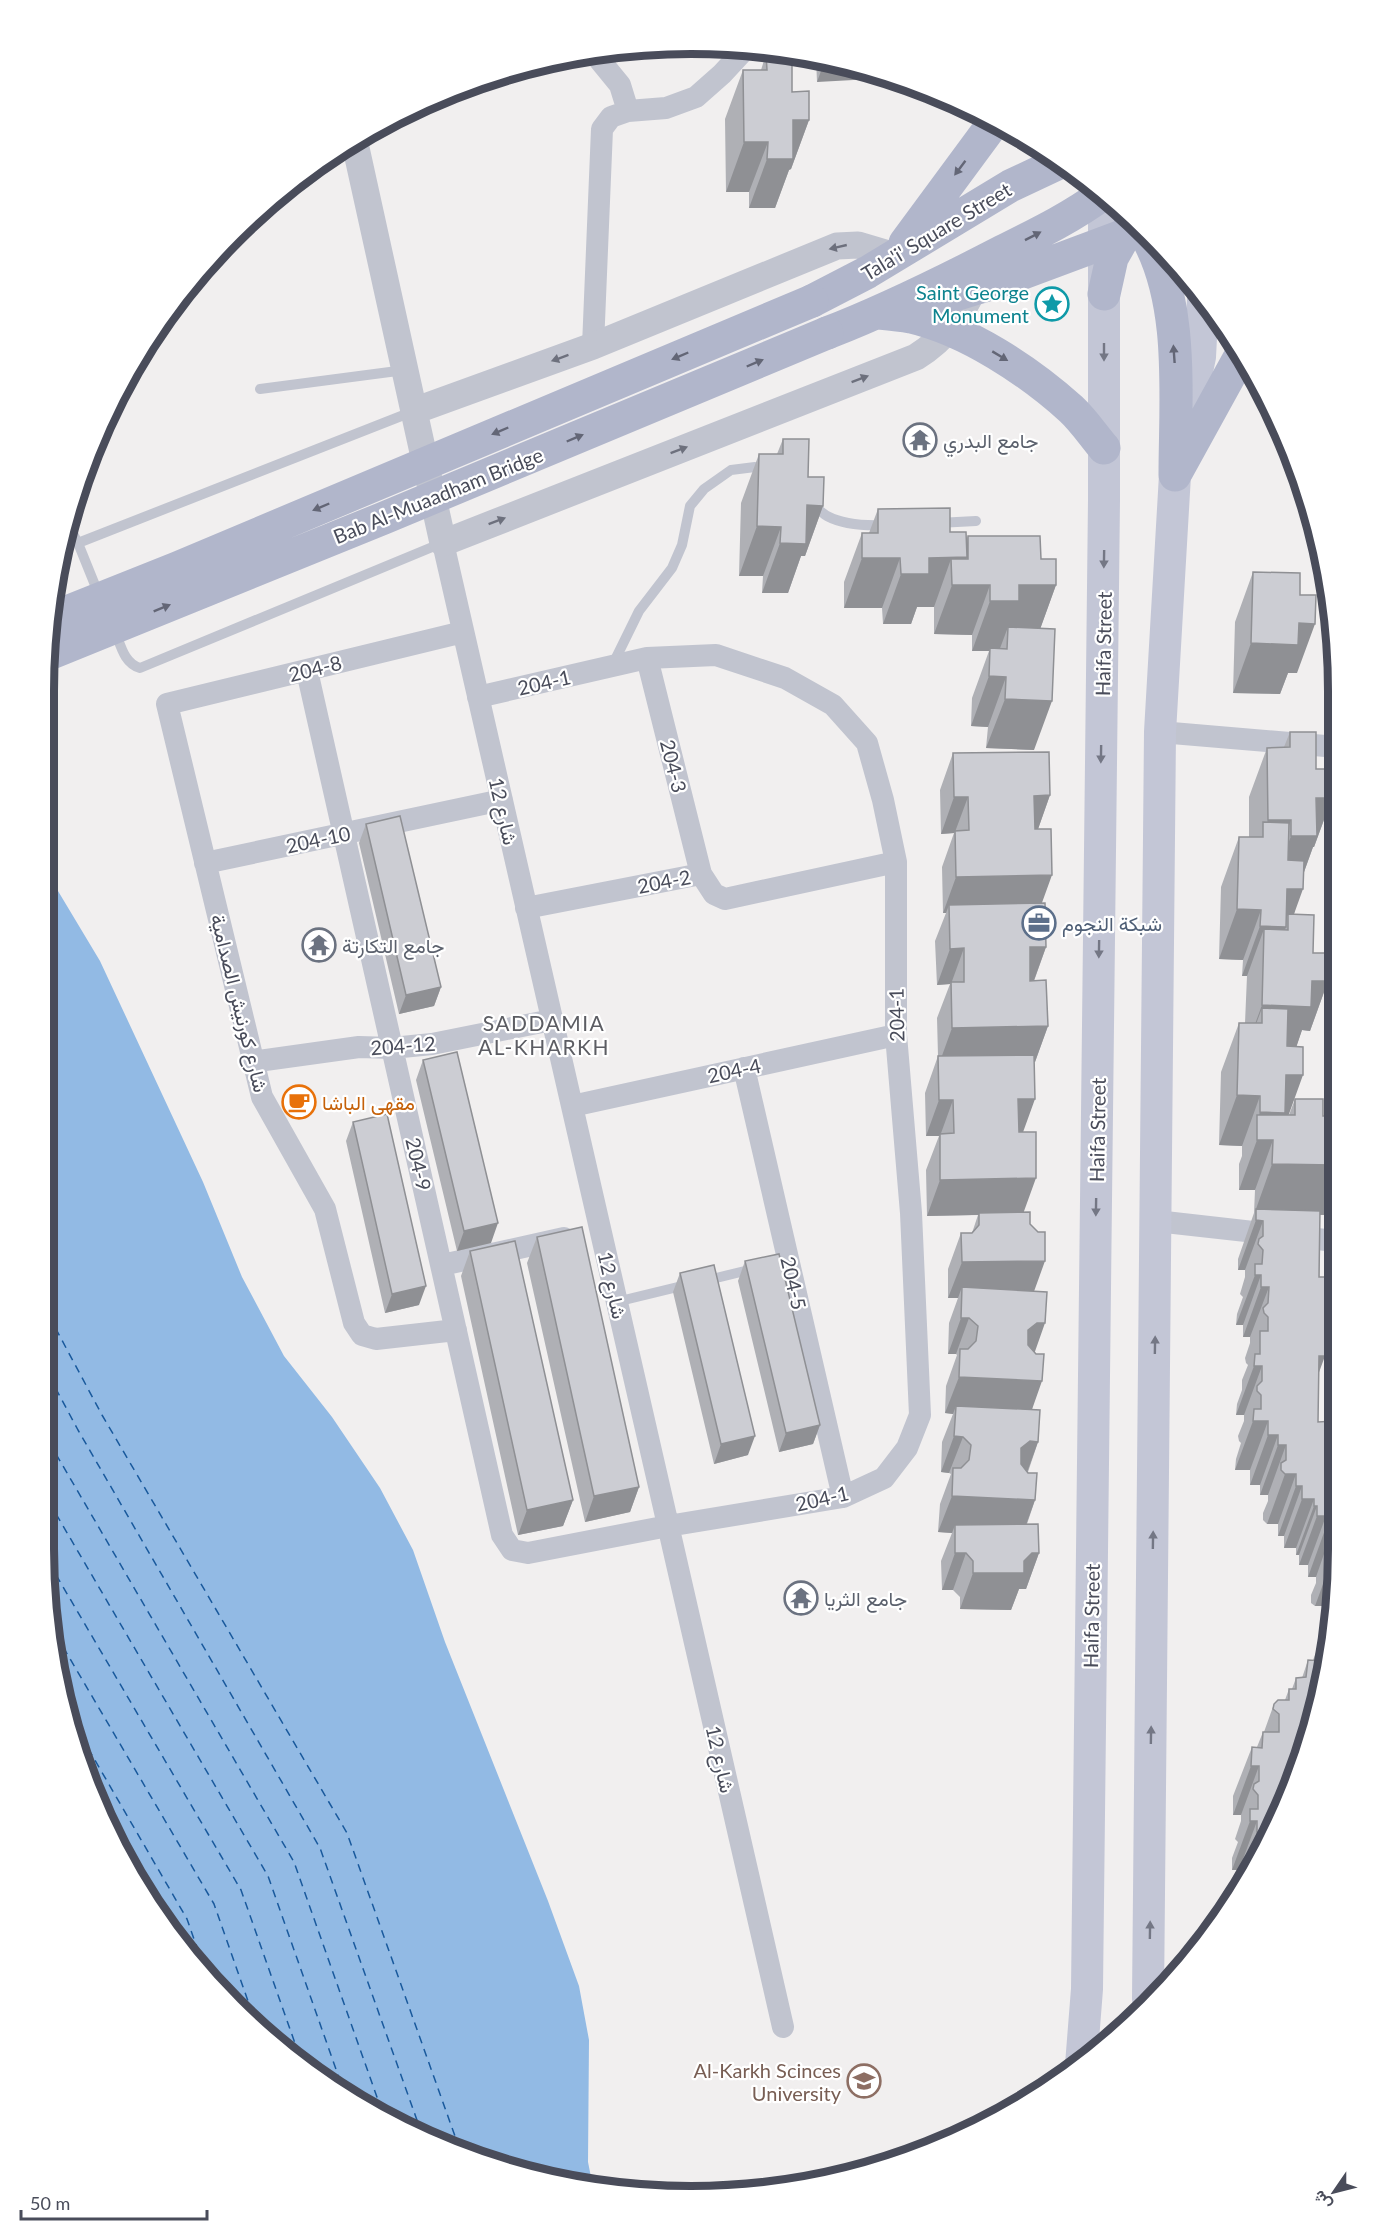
<svg xmlns="http://www.w3.org/2000/svg" width="1382" height="2240" viewBox="0 0 1382 2240" font-family="Lato,Vazirmatn,sans-serif">
  <style>
    .water { fill: #92bae4 }
    .lines { fill: none; stroke-linecap: round; stroke-linejoin: round }
    .ferry { stroke: #19599c; stroke-width: 1.5; stroke-dasharray: 8 6; stroke-linecap: butt }
    .service { stroke: #c1c4cf; stroke-width: 10 }
    .minor { stroke: #c1c4cf; stroke-width: 22 }
    .tertiary { stroke: #c1c4cf; stroke-width: 27 }
    .secondary { stroke: #c3c6d6; stroke-width: 32 }
    .primary { stroke: #b1b6cb; stroke-width: 33 }
    .primary-bridge { stroke: #b1b6cb; stroke-width: 33 }
    .wall { fill: #afb0b5 }
    .shaded-wall { fill: #8f9094 }
    .building { fill: #cccdd3; stroke: #8f9094; stroke-width: 1.5 }
    .oneway { fill: #636676 }
    .oneway2 { fill: #6d707d }
    .oneway3 { fill: #747785 }
    .labels { text-anchor: middle; dominant-baseline: central; stroke-width: 4.5; stroke-linejoin: round; paint-order: stroke }
    .street-label { font-size: 20px; fill: #494c5a; stroke: #fff }
    .culture-label { font-size: 20px; fill: #0d838f; stroke: #fff; text-anchor: end }
    .worship-label { font-size: 20px; fill: #5b616d; stroke: #fff; text-anchor: start }
    .service-label { font-size: 20px; fill: #4e5e75; stroke: #fff; text-anchor: start }
    .food-label { font-size: 20px; fill: #c56008; stroke: #fff; text-anchor: start }
    .education-label { font-size: 20px; fill: #785e54; stroke: #fff; text-anchor: end }
    .neighbourhood-label { font-size: 21px; letter-spacing: 1.5px; fill: #5c5d63; stroke: #fff }
    .rim { fill: none; stroke: #494c5a; stroke-width: 8 }
  </style>
  <rect width="100%" height="100%" fill="#f1efef"/>
  <path class="water" d="M49,876L100,961L203,1182L242,1277L284,1356L332,1417L380,1488L413,1550L445,1642L548,1901L579,1986L589,2040L588,2162L593,2187L565,2184L483,2162L404,2130L297,2063L177,1943L110,1836L78,1757L49,1634Z"/>
  <g class="lines">
    <path class="ferry" d="M49,1316L102,1415L347,1833L461,2153
      M49,1376L78,1430L320,1848L423,2137
      M49,1442L294,1862L384,2117
      M49,1502L268,1876L344,2092
      M49,1563L241,1890L303,2066
      M49,1623L214,1904L255,2021
      M67,1712L187,1919L205,1971"/>
    <path class="service" d="M260,389L405,370
      M812,504C817,508 822,513 827,516C844,525 868,526 887,525
      M938,523L976,521
      M70,528L78,543
      M99,595L78,543L414,411
      M115,631C121,646 124,663 140,668L442,543
      M612,666L639,611L672,568L682,545L690,506L704,489L731,470L755,467L767,473
      M704,1281L753,1269
      M616,1302L686,1285"/>
    <path class="minor" d="M593,52L620,85L628,111
      M593,346L602,129L611,117L628,111L666,108L696,97L722,74L747,47
      M443,543L783,2027
      M647,658L701,874
      M307,671L502,1535L512,1550L528,1553L668,1526L843,1497L884,1478L907,1448L920,1415L911,1213L896,1035V862L883,800L867,743L833,705L785,678L716,655L647,658L478,697
      M1160,732L1337,747
      M205,863L502,800
      M526,908L701,874L714,894L725,899L896,862
      M252,1062L359,1047L392,1048L432,1044L552,1020
      M744,1068L843,1497
      M572,1106L896,1035
      M1156,1221L1335,1241
      M442,1265L564,1238
      M456,1330L376,1339L362,1335L354,1323L325,1209L262,1097L167,704L463,632"/>
    <path class="tertiary" d="M354,139L443,543L916,357C945,339 968,310 977,276
      M414,411L593,346L837,246L858,245L895,256"/>
    <path class="secondary" d="M1148,1999L1160,732L1175,475L1200,357L1203,299
      M1081,2065L1087,1989L1104,500V195"/>
    <path class="primary" d="M1145,234C1185,302 1175,399 1175,475
      M905,243L995,121
      M1104,294L1112,258L1130,226
      M945,298L1007,279L1141,229
      M812,301L868,272L1010,186L1061,162
      M879,313C890,314 901,315 911,317C967,330 1029,371 1071,409C1083,420 1093,435 1104,448
      M827,333C887,310 945,281 1003,251C1037,234 1072,217 1103,194
      M1177,471L1242,353"/>
    <path class="primary-bridge" d="M49,619L177,568L812,301
      M49,654L384,518L827,333"/>
  </g>
  <path class="wall" d="M766,54L792,92L809,120L791,169L789,170L775,208H749V192H726L725,119L743,70H761Z
    M816,58L858,65L817,82Z
    M783,439L808,477L823,506L805,556H801L788,593H762L763,576H739L741,503L759,454H777Z
    M878,509L950,532L966,540L968,536L1041,559L1056,585L1040,629L1034,750L986,748L988,727L971,726L972,698L989,651H972V635L934,634V607H917L911,624H883L882,608H844V582L862,533H869Z
    M1253,572L1297,673H1288L1280,694L1233,693L1235,622Z
    M1290,732L1316,769L1332,798L1314,847H1313L1304,872L1294,914L1313,953L1328,981L1310,1031L1302,1030L1296,1047L1288,1115H1289L1295,1099L1323,1116H1335V1192L1327,1215H1320L1318,1422L1334,1421L1333,1633L1289,1796L1239,1882V1870H1232V1858L1238,1842L1235,1839L1241,1821V1815H1233V1796L1252,1747H1257L1263,1732H1264L1274,1704L1285,1700L1289,1689H1292L1296,1678H1302L1308,1660H1313L1327,1624L1333,1620V1618H1326V1606H1315L1311,1603V1595L1316,1583V1577H1308V1565H1299V1555H1296V1548H1284V1536H1278V1524H1267L1263,1520V1513L1268,1501V1495H1260V1485H1250V1470H1235L1236,1459L1241,1443L1239,1441L1238,1436L1244,1421V1415H1236L1237,1404L1242,1390V1380L1248,1365L1246,1363L1245,1358L1250,1343V1337H1243V1325H1236L1237,1314L1243,1297L1240,1294L1245,1277V1270H1238V1259L1254,1213L1255,1190H1239V1164L1242,1156V1146L1219,1145L1221,1072L1239,1023H1245L1247,976H1242L1243,960L1219,959L1221,887L1239,837H1249V797L1267,748L1284,747Z
    M953,753L1050,795L1038,829L1042,903L1046,947L1034,981L1048,1026L1035,1062H1034L1022,1132L1024,1212L1030,1224L1034,1291L1035,1353L1032,1410L1038,1442L1028,1472L1035,1500L1027,1524L1039,1553L1026,1589H1019L1011,1610L960,1609V1597L953,1590H942L941,1561L952,1533L938,1532L940,1504L951,1474L949,1473L941,1472L942,1442L953,1414L945,1413L946,1386L957,1355L956,1354H948L949,1323L958,1298H948V1269L961,1233H972L978,1215L927,1216L926,1170L939,1136H926L925,1093L938,1056L937,1018L950,984L937,985L935,941L946,913H943L942,867L954,833L941,834L940,790Z
    M366,824L441,987L434,1006L399,1014L359,843Z
    M423,1060L491,1243L457,1251L416,1080Z
    M353,1122L419,1305L385,1313L346,1141Z
    M537,1237L639,1487L630,1512L585,1522L527,1263Z
    M470,1251L573,1500L563,1526L518,1535L461,1276Z
    M745,1261L820,1425L813,1444L779,1452L738,1281Z
    M680,1273L748,1455L714,1464L673,1292Z"/>
  <path class="shaded-wall" d="M801,56L815,58L800,59Z
    M825,60L858,65L890,78L817,82Z
    M793,120H809L791,169L789,170L775,208H749L767,159Z
    M744,142H768L749,192H726Z
    M807,505L823,506L805,556H801L788,593H762L780,543Z
    M757,526L781,527L763,576H739Z
    M967,557L957,585H990L972,635L934,634L952,585L951,559L934,607H917L911,624H883L901,574L929,558Z
    M862,558H900L882,608H844Z
    M1019,585H1056L1038,635L1008,627L999,651L990,648L989,651H972L990,601Z
    M1299,623L1315,624L1297,673H1288L1280,694L1233,693L1251,643Z
    M989,676L1006,677L988,727L971,726Z
    M1005,699L1052,701L1034,750L986,748Z
    M1050,795L1037,832H1020L1034,796Z
    M954,797H968L955,832V831L954,833L941,834Z
    M1316,798H1332L1314,847H1313L1299,886H1273L1291,836Z
    M1268,820H1291L1273,870L1263,837V834Z
    M1052,875L1039,911L949,905L946,913H943L956,877Z
    M1287,889H1303L1285,939L1288,930V914L1283,927H1286L1268,977L1264,929L1247,976H1242L1260,926Z
    M1237,909L1261,910L1243,960L1219,959Z
    M1030,947H1046L1033,983H1016Z
    M964,948L951,984V982L950,984L937,985L950,949Z
    M1312,981H1328L1310,1031L1302,1030L1293,1057L1262,1023V1008L1245,1054H1244L1262,1005Z
    M441,987L434,1006L399,1014L406,995Z
    M1048,1026L1035,1062L939,1064L952,1028Z
    M1286,1075H1303L1285,1125L1273,1140L1255,1190H1239L1257,1140V1120L1260,1112Z
    M1237,1095L1260,1096L1242,1146L1219,1145Z
    M1018,1099H1035L1022,1135H1005Z
    M939,1100H953L940,1136V1134L939,1136H926Z
    M1272,1164L1335,1165V1192L1327,1215L1256,1213V1209Z
    M1036,1178L1023,1214L927,1216L940,1180Z
    M1256,1220L1263,1221L1245,1270H1238Z
    M498,1223L491,1243L457,1251L464,1231Z
    M1045,1261L1032,1297L962,1287L958,1298H948L962,1262Z
    M1255,1275H1261L1243,1325H1236Z
    M426,1286L419,1305L385,1313L392,1294Z
    M1261,1287H1269L1250,1337H1243Z
    M961,1318H969L956,1354H948Z
    M1037,1323H1045L1032,1360L1024,1359L1028,1330Z
    M1319,1356H1325L1307,1405Z
    M1254,1366H1262L1244,1415H1236Z
    M959,1377L1042,1381L1029,1418L956,1406L953,1414L945,1413Z
    M1253,1421H1268L1250,1470H1235Z
    M820,1425L813,1444L779,1452L786,1433Z
    M1268,1435H1278L1260,1485H1250Z
    M755,1436L748,1455L714,1464L721,1444Z
    M954,1436L963,1437L949,1473L941,1472Z
    M1030,1441L1038,1442L1025,1478L1017,1477L1021,1448Z
    M1278,1445H1286L1268,1495H1260Z
    M1285,1474H1296L1278,1524H1267Z
    M1296,1486H1302L1284,1536H1278Z
    M639,1487L630,1512L585,1522L594,1496Z
    M952,1496L1035,1500L1022,1536L955,1525L952,1533L938,1532Z
    M1302,1499H1314L1296,1548H1284Z
    M573,1500L563,1526L518,1535L527,1510Z
    M1314,1506H1317L1299,1555H1296Z
    M1317,1516H1326L1308,1565H1299Z
    M1326,1527L1333,1528L1316,1577H1308Z
    M955,1553H966L953,1590H942Z
    M1032,1553H1039L1026,1589H1019L1011,1610L960,1609L973,1573L1024,1561Z
    M1333,1557V1586L1326,1606H1315Z
    M1333,1599V1618H1326Z
    M1251,1766H1259L1241,1815H1233Z
    M1250,1821H1257L1239,1870H1232Z
    M1257,1832H1264L1257,1852L1239,1882Z"/>
  <path class="building" d="M766,54L792,55V92L809,91V120H793V159H767L768,142H744L743,70H767Z
    M783,439H809L808,477H824L823,506L807,505L806,544L780,543L781,527L757,526L759,454H783Z
    M950,508V532H966L967,557L929,558V574H901L900,558H862V533H878V509Z
    M968,536H1040L1041,559H1056V585H1019V601H990V585H952L951,559H968Z
    M1253,572L1300,573V595H1316L1315,624L1299,623L1298,645L1251,643Z
    M1008,627L1055,629L1052,701L1005,699L1006,677L989,676L990,648L1007,649Z
    M1290,732H1316V769H1333L1332,798H1316L1317,836H1291V820H1268L1267,748L1290,747Z
    M1049,752L1050,795L1034,796L1035,829H1051L1052,875L956,877L955,831L969,830L968,797H954L953,753Z
    M400,816L441,987L406,995L366,824Z
    M1263,822L1289,823L1288,860L1304,861L1303,889H1287L1286,927L1260,926L1261,910L1237,909L1239,837H1263Z
    M1045,903L1046,947H1030V981L1046,980L1048,1026L952,1028L951,982H964V948L950,949L949,905Z
    M1288,914L1314,915L1313,953H1329L1328,981H1312L1311,1007L1262,1005L1264,929L1288,930Z
    M1262,1008L1288,1009L1287,1046L1303,1047V1075H1286L1285,1113L1260,1112V1096L1237,1095L1239,1023H1262Z
    M457,1052L498,1223L464,1231L423,1060Z
    M1034,1055L1035,1099H1018L1019,1132H1036V1178L940,1180V1134L954,1133L953,1100H939L938,1056Z
    M1295,1099H1323V1116H1335V1165L1272,1164L1273,1140H1257V1115H1295Z
    M387,1114L426,1286L392,1294L353,1122Z
    M1256,1209L1320,1211L1319,1277H1326L1325,1356H1319L1318,1422L1334,1421L1333,1528L1326,1527V1516H1317V1506H1314V1499H1302V1486H1296V1474H1285L1281,1470V1463L1286,1460V1445H1278V1435H1268V1421H1253L1254,1409H1261V1395L1257,1391V1386L1262,1381V1366H1254L1255,1354H1260V1331H1268V1317L1264,1313L1263,1308L1268,1303L1269,1287H1261V1275H1255V1264H1262L1263,1250L1258,1244L1259,1239L1263,1236V1221L1256,1220Z
    M1030,1212V1224L1038,1232H1045V1261L962,1262L961,1233H972L979,1225V1213Z
    M582,1227L639,1487L594,1496L537,1237Z
    M515,1241L573,1500L527,1510L470,1251Z
    M779,1254L820,1425L786,1433L745,1261Z
    M714,1265L755,1436L721,1444L680,1273Z
    M962,1287L1047,1292L1045,1323H1037L1028,1330V1345L1036,1354H1044L1042,1381L959,1377L960,1349H968L976,1341L978,1326L969,1318H961Z
    M956,1406L1040,1410L1038,1442L1030,1441L1021,1448V1464L1028,1473H1037L1035,1500L952,1496L953,1468H961L969,1460L971,1445L963,1437L954,1436Z
    M1038,1524L1039,1553H1032L1024,1561V1573H973V1561L966,1553H955V1525Z
    M1333,1543V1556L1329,1553V1546Z
    M1333,1620V1633L1331,1640V1634L1326,1629L1327,1624L1331,1621Z
    M1324,1649H1329L1289,1796L1264,1840V1832H1257V1821H1250V1809H1258V1795L1253,1789L1254,1784L1259,1781V1766H1251L1252,1747L1262,1748L1263,1732H1279V1714L1273,1709L1274,1704L1278,1700H1289V1689H1296V1678L1306,1677L1308,1660L1324,1661Z"/>
  <defs><path id="oneway-solid" d="M-6-.8H1V-3.2L6.5 0L1 3.2V.8H-6Z" transform="scale(1.5)"/></defs>
  <g class="oneway">
    <use href="#oneway-solid" transform="translate(960 168) rotate(127)"/>
    <use href="#oneway-solid" transform="translate(1033 236) rotate(-27)"/>
    <use href="#oneway-solid" transform="translate(1174 354) rotate(-94)"/>
    <use href="#oneway-solid" transform="translate(680 356) rotate(157)"/>
    <use href="#oneway-solid" transform="translate(1000 356) rotate(31)"/>
    <use href="#oneway-solid" transform="translate(755 363) rotate(-23)"/>
    <use href="#oneway-solid" transform="translate(500 431) rotate(157)"/>
    <use href="#oneway-solid" transform="translate(575 438) rotate(-23)"/>
    <use href="#oneway-solid" transform="translate(321 507) rotate(157)"/>
    <use href="#oneway-solid" transform="translate(162 608) rotate(-22)"/>
  </g>
  <g class="oneway2">
    <use href="#oneway-solid" transform="translate(838 247) rotate(167)"/>
    <use href="#oneway-solid" transform="translate(560 358) rotate(160)"/>
    <use href="#oneway-solid" transform="translate(860 379) rotate(-21)"/>
    <use href="#oneway-solid" transform="translate(679 450) rotate(-21)"/>
    <use href="#oneway-solid" transform="translate(497 521) rotate(-21)"/>
  </g>
  <g class="oneway3">
    <use href="#oneway-solid" transform="translate(1104 352) rotate(90)"/>
    <use href="#oneway-solid" transform="translate(1104 559) rotate(91)"/>
    <use href="#oneway-solid" transform="translate(1101 754) rotate(91)"/>
    <use href="#oneway-solid" transform="translate(1099 949) rotate(91)"/>
    <use href="#oneway-solid" transform="translate(1096 1207) rotate(91)"/>
    <use href="#oneway-solid" transform="translate(1155 1345) rotate(-89)"/>
    <use href="#oneway-solid" transform="translate(1153 1540) rotate(-89)"/>
    <use href="#oneway-solid" transform="translate(1151 1735) rotate(-89)"/>
    <use href="#oneway-solid" transform="translate(1150 1930) rotate(-89)"/>
  </g>
  <defs>
    <symbol id="sight-ring" viewBox="-11 -11 22 22"><circle r="9.5" fill="#fff" stroke="#0f9aa8" stroke-width="1.5"/><path d="M0-6L1.8-2.2L6-1.7L2.9 1.2L3.7 5.4L0 3.3L-3.7 5.4L-2.9 1.2L-6-1.7L-1.8-2.2Z" fill="#0f9aa8"/></symbol>
    <symbol id="temple-ring" viewBox="-11 -11 22 22"><circle r="9.5" fill="#fff" stroke="#6b7280" stroke-width="1.5"/><path d="M0-6L5-2H3V0L6.5 2.5H4V6H1.5V3h-3V6H-4V2.5H-6.5L-3 0V-2H-5Z" fill="#6b7280"/></symbol>
    <symbol id="office-ring" viewBox="-11 -11 22 22"><circle r="9.5" fill="#fff" stroke="#5c6f8a" stroke-width="1.5"/><path d="M-6-3h4V-5.5h4V-3h4V5H-6ZM-1-4.5V-3h2v-1.5ZM-6 0V1H6V0Z" fill="#5c6f8a"/></symbol>
    <symbol id="cafe-ring" viewBox="-11 -11 22 22"><circle r="9.5" fill="#fff" stroke="#e8710a" stroke-width="1.5"/><path d="M-5.5-4.5H6V0H3Q3 3.5 0 3.5H-2.5Q-5.5 3.5-5.5 0ZM3-3.2v2h1.7v-2ZM-6 4.5H4V6H-6Z" fill="#e8710a"/></symbol>
    <symbol id="school-ring" viewBox="-11 -11 22 22"><circle r="9.5" fill="#fff" stroke="#8d6e63" stroke-width="1.5"/><path d="M0-5L7-2L0 1L-7-2ZM-4 1L0 2.5L4 1V4Q0 6-4 4Z" fill="#8d6e63"/></symbol>
  </defs>
  <g fill-rule="evenodd">
    <use href="#sight-ring" x="1033" y="285" width="38" height="38"/>
    <use href="#temple-ring" x="901" y="421" width="38" height="38"/>
    <use href="#office-ring" x="1020" y="904" width="38" height="38"/>
    <use href="#temple-ring" x="300" y="926" width="38" height="38"/>
    <use href="#cafe-ring" x="280" y="1083" width="38" height="38"/>
    <use href="#temple-ring" x="782" y="1579" width="38" height="38"/>
    <use href="#school-ring" x="845" y="2062" width="38" height="38"/>
  </g>
  <g class="labels">
    <g class="street-label">
      <text transform="translate(936 231) rotate(-31)">Tala'i' Square Street</text>
      <text transform="translate(438 495) rotate(-22)">Bab Al-Muaadham Bridge</text>
      <text transform="translate(1103 644) rotate(-89)">Haifa Street</text>
      <text transform="translate(315 668) rotate(-14)">204-8</text>
      <text transform="translate(544 682) rotate(-13)">204-1</text>
      <text transform="translate(674 766) rotate(76)">204-3</text>
      <text transform="translate(504 811) rotate(77)">شارع 12</text>
      <text transform="translate(318 839) rotate(-12)">204-10</text>
      <text transform="translate(664 881) rotate(-11)">204-2</text>
      <text transform="translate(240 1003) rotate(76)">شارع كورنيش الصدامية</text>
      <text transform="translate(896 1015) rotate(-91)">204-1</text>
      <text transform="translate(403 1045) rotate(-4)">204-12</text>
      <text transform="translate(734 1070) rotate(-12)">204-4</text>
      <text transform="translate(1097 1130) rotate(-89)">Haifa Street</text>
      <text transform="translate(419 1164) rotate(77)">204-9</text>
      <text transform="translate(794 1283) rotate(77)">204-5</text>
      <text transform="translate(613 1285) rotate(77)">شارع 12</text>
      <text transform="translate(822 1498) rotate(-13)">204-1</text>
      <text transform="translate(1091 1616) rotate(-89)">Haifa Street</text>
      <text transform="translate(721 1759) rotate(77)">شارع 12</text>
    </g>
    <g class="culture-label">
      <text x="1029" y="292">Saint George<tspan x="1029" dy="23">Monument</tspan></text>
    </g>
    <g class="worship-label">
      <text x="943" y="440">جامع البدري</text>
      <text x="342" y="945">جامع التكارتة</text>
      <text x="824" y="1598">جامع الثريا</text>
    </g>
    <g class="service-label">
      <text x="1062" y="923">شبكة النجوم</text>
    </g>
    <g class="food-label">
      <text x="322" y="1102">مقهى الباشا</text>
    </g>
    <g class="education-label">
      <text x="841" y="2070">Al-Karkh Scinces<tspan x="841" dy="23">University</tspan></text>
    </g>
    <g class="neighbourhood-label">
      <text x="544" y="1022">SADDAMIA<tspan x="544" dy="24">AL-KHARKH</tspan></text>
    </g>
  </g>
  <path d="M0 0H1382V2240H0ZM691 54H691A637 637 0 0 1 1328 691V1549A637 637 0 0 1 691 2186H691A637 637 0 0 1 54 1549V691A637 637 0 0 1 691 54Z" fill="#fff" fill-rule="evenodd"/>
  <path class="rim" d="M691 54H691A637 637 0 0 1 1328 691V1549A637 637 0 0 1 691 2186H691A637 637 0 0 1 54 1549V691A637 637 0 0 1 691 54Z"/>
  <g transform="translate(1334 2192) rotate(235)" stroke="#ffffff" stroke-width="4.5" paint-order="stroke">
  <path d="M0-4.5L10 22L0 15L-10 22Z" fill="#494c5a"/>
  <text y="-9" font-size="16" font-weight="bold" text-anchor="middle" fill="#494c5a">ش</text>
  </g>
  <path d="M21 2210v9h186v-9" fill="none" stroke="#494c5a" stroke-width="3"/>
  <text x="30" y="2210" font-size="18" fill="#494c5a" stroke="#ffffff" stroke-width="4.5" paint-order="stroke">50 m</text>
</svg>
